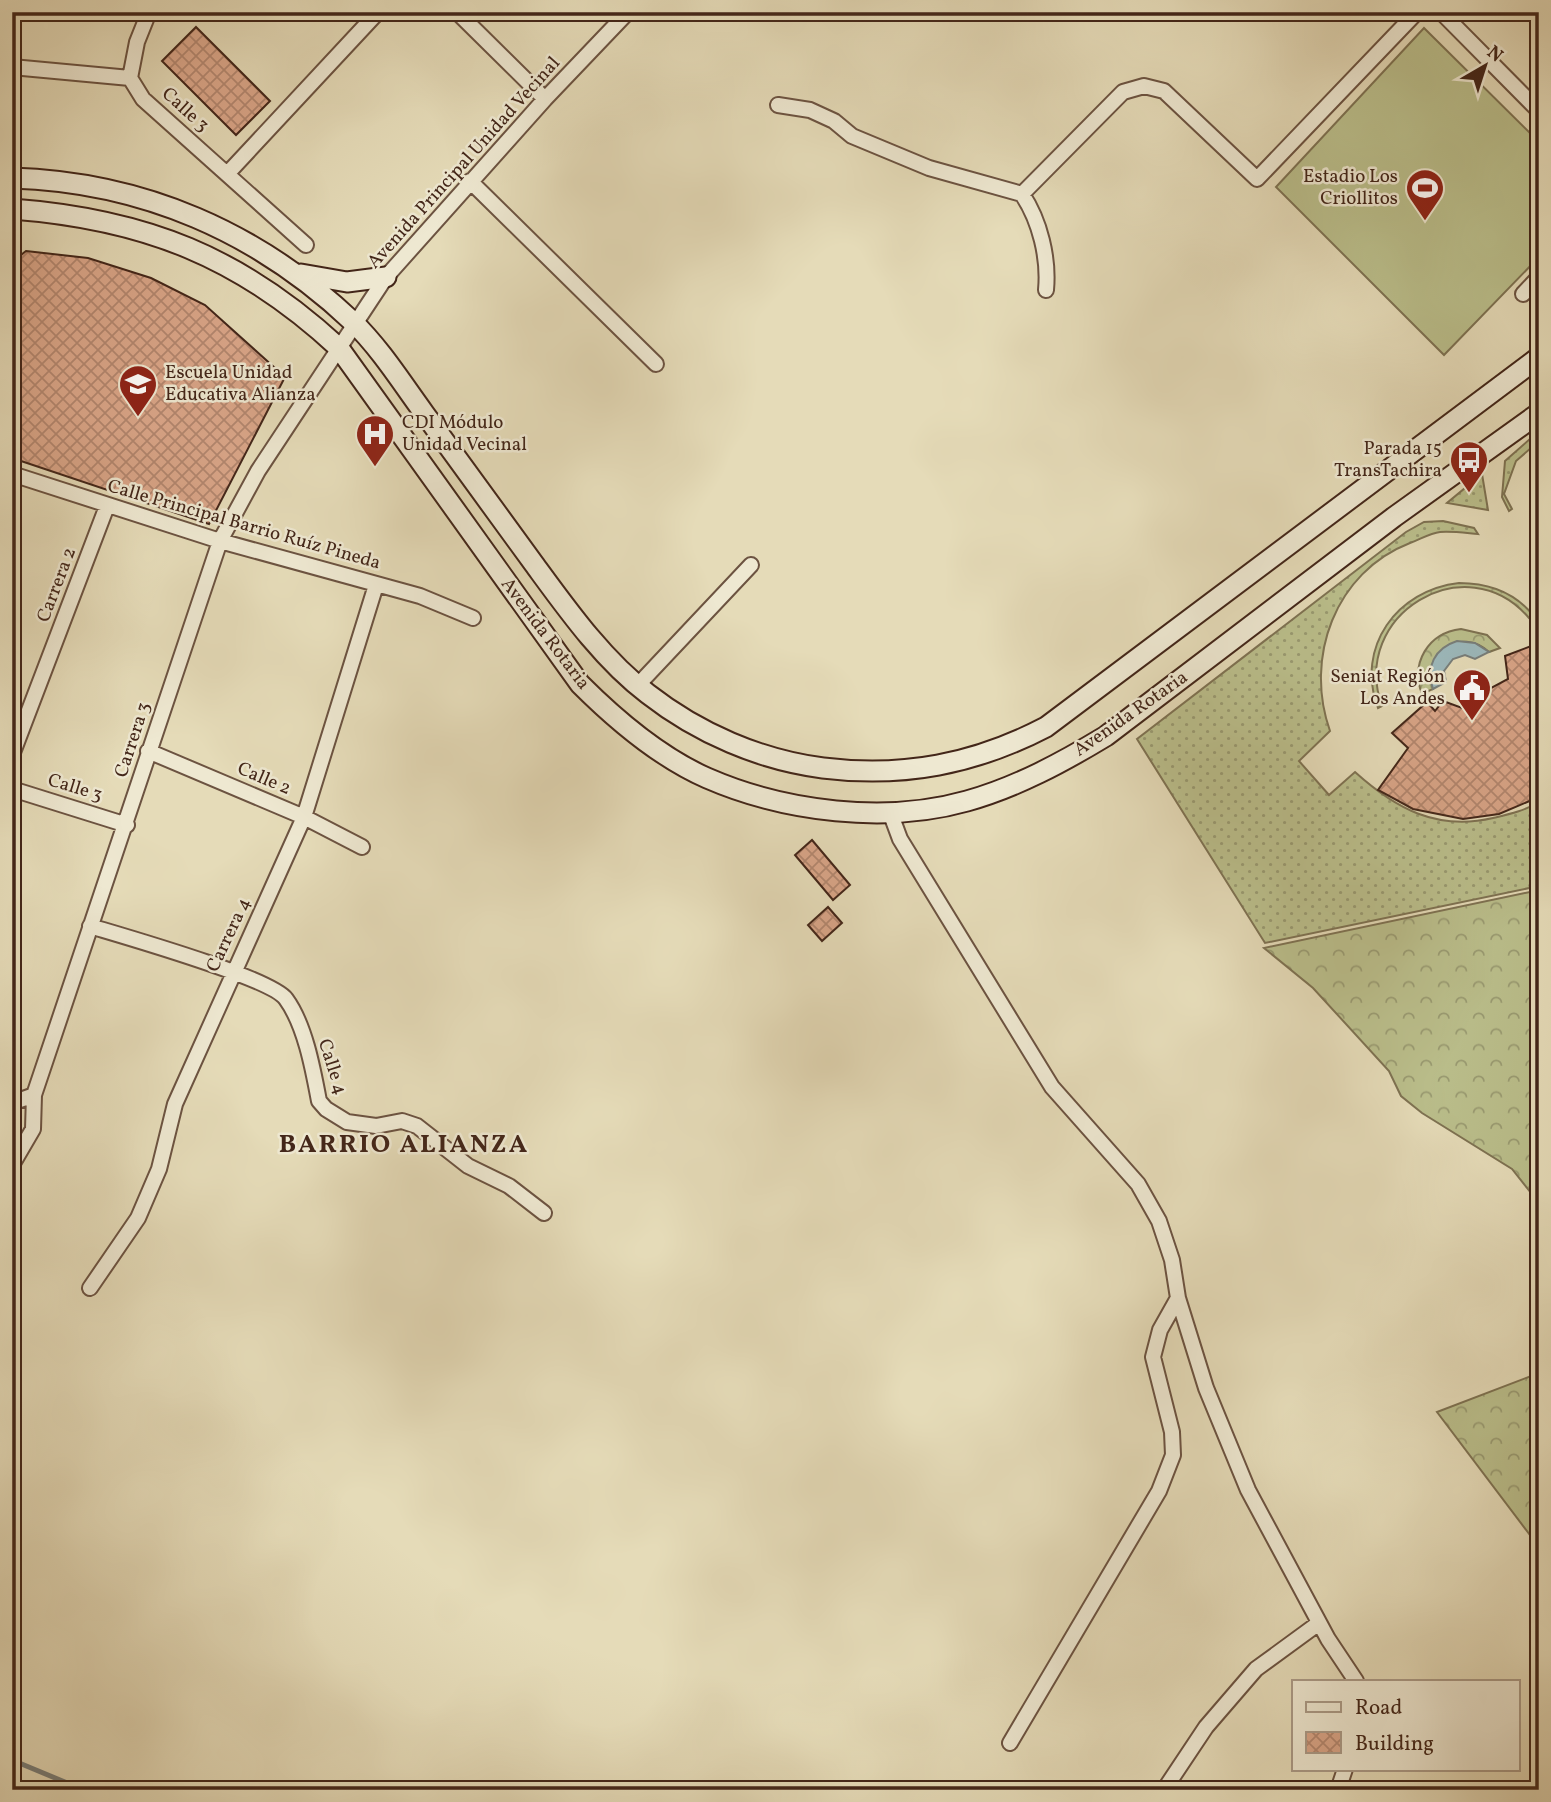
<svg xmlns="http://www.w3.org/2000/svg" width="1551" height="1802" viewBox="0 0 1551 1802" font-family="Vollkorn,serif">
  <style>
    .grass { fill: url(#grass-dots); stroke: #7e7252; stroke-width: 2 }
    .forest { fill: url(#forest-crowns); stroke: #7e7252; stroke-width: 2 }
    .garden { fill: #babe8b; stroke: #7e7252; stroke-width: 2 }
    .water { fill: #9cb8bb; stroke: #787e7a; stroke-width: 2 }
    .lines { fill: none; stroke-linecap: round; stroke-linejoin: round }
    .stream { stroke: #787e7a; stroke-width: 5 }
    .building { fill: url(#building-cross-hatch); stroke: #432619; stroke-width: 2 }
    .street-casing { stroke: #6c5341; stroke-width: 18 }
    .secondary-casing { stroke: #432619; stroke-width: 23 }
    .street { stroke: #eee8d1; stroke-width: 14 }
    .secondary { stroke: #eee8d1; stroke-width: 19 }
    .labels { text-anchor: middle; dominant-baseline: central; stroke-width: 5; stroke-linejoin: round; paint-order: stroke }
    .street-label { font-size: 19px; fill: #432619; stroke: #eee8d1 }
    .poi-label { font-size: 19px; fill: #432619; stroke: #eee8d1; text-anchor: end }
    .district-label { font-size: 26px; font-weight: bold; letter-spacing: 2px; fill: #432619; stroke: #eee8d1 }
  </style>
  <defs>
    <pattern id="grass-dots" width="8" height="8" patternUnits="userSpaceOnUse" patternTransform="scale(1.75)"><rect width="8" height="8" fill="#babe8b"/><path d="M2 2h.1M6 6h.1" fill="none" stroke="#999a71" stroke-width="1.8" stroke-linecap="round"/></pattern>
    <pattern id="forest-crowns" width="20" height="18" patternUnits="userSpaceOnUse" patternTransform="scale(1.75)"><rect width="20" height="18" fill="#babe8b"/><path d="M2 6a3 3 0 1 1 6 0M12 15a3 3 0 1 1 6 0" fill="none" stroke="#999a71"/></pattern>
    <pattern id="building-cross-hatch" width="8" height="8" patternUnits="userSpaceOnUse" patternTransform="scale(1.75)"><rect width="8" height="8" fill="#d9a588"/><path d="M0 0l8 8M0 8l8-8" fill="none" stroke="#b2866e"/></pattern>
  </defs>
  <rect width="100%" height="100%" fill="#e5dbb8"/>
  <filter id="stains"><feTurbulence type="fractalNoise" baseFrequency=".00286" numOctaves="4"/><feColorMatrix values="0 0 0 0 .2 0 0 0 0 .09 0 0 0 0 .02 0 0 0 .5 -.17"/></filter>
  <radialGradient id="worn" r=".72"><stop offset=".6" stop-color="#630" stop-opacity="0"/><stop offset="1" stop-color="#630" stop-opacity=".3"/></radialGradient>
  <path class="grass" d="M1539,431V441L1516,461L1504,494L1512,509L1509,511L1502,497L1505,461Z
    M1482,474L1488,510L1447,503Z
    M1443,521L1474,528L1478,534C1466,533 1452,531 1440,532C1430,533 1419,540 1410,543C1335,572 1304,658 1330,731L1299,761L1329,795L1355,772C1396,809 1437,831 1493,818C1510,814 1524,811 1539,802V886L1265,943L1137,739L1406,532L1424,522Z"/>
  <path class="forest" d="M1459,583C1487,583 1514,592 1533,615L1529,618C1466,544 1349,615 1382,706L1378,708C1355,647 1397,590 1459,583Z
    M1461,629L1487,635L1500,648L1489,652C1461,626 1420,653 1433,689L1422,694C1410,663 1428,633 1461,629Z
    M1539,890V1203L1512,1169L1422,1113L1401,1096L1389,1071L1313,988L1264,948Z
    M1539,1373V1547L1437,1412Z"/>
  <path class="garden" d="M1424,28L1539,142V257L1444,355L1276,187Z"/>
  <path class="water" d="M1457,641L1475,643L1489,652L1475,659L1465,655L1453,659L1444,671L1446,682L1433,689C1425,667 1435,648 1457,641Z"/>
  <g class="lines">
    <path class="stream" d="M12,1760L84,1790"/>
  </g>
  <path class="building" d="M196,27L270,101L236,135L162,61Z
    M26,251L88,258L151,278L205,305L285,377L209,524L12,458V262Z
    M1539,643V797L1499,814L1463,819L1413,809L1378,790L1408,748L1392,733L1427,702L1435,711L1443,701L1462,708L1483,701L1489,694V689L1508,679L1505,656Z
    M812,840L850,885L833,900L795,855Z
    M828,907L842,923L822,941L808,925Z"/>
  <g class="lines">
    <defs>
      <path id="street" d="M457,12L545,99
        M1441,12L1539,111
        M12,67L130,78
        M130,78L143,99L306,245
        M130,78L137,42L149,12
        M778,105L810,110L834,121L852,136L929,168L1022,194
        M228,173L378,12
        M470,181L656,364
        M1046,290C1049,258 1040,221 1022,194L1123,92L1144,86L1164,91L1257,179L1417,12
        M1523,294L1539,277
        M12,474L220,541L420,596L473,618
        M637,686L751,565
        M148,751L304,817L362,847
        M12,755L107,506
        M12,789L127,825
        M890,812L900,839L1052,1087L1138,1184L1159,1221L1172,1260L1178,1298L1206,1388L1248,1490L1328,1639L1356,1681
        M90,926C123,936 271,978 286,999C305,1025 313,1069 319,1101L326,1109L347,1122L376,1126L402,1121L417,1126L468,1166L509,1186L544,1213
        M12,1103L34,1095
        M12,1165L33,1129L34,1095L220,541L258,471L386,277L545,99L628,12
        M90,1288L138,1218L159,1169L175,1104L304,817L376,585
        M1010,1743L1159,1491L1173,1455L1172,1432L1153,1357L1160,1330L1178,1298
        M1164,1790L1206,1727L1256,1669L1319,1623
        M1338,1790L1345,1769"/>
      <path id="secondary" d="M12,178C143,182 258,232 353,322C380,348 402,383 424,413C461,463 497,514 534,564C567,609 603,660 648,694C698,733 760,760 823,768C903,778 975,764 1046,727L1539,357
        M12,209C145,219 241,257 339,348L580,684C617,721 659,757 707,778C785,812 886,824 967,801C1017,787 1063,762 1106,736L1394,517L1539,413
        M301,274L347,282L386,277"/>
    </defs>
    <use href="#street" class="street-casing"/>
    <use href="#secondary" class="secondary-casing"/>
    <use href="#street" class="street"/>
    <use href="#secondary" class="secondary"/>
  </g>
  <defs>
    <symbol id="stadium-pin" viewBox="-11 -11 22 30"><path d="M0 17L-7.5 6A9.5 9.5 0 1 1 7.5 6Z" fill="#8f2418" stroke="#eee8d1"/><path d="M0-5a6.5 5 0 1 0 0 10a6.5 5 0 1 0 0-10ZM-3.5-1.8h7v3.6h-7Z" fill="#fff"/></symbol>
    <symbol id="school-pin" viewBox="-11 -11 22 30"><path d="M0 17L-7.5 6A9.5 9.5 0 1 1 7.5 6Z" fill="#8f2418" stroke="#eee8d1"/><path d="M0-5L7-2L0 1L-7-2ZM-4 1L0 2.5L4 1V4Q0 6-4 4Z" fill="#fff"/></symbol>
    <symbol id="hospital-pin" viewBox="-11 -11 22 30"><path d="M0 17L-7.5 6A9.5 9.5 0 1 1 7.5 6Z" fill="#8f2418" stroke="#eee8d1"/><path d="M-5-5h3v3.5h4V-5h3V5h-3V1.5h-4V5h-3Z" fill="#fff"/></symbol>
    <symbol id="bus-pin" viewBox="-11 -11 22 30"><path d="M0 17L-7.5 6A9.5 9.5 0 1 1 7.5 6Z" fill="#8f2418" stroke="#eee8d1"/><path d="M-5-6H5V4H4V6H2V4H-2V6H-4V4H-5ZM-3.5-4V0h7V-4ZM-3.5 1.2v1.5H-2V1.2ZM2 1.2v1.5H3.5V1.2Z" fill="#fff"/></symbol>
    <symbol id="civic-pin" viewBox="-11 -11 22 30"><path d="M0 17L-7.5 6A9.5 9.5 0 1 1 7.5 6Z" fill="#8f2418" stroke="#eee8d1"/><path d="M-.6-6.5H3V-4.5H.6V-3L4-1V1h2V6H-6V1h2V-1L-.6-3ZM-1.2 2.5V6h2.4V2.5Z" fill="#fff"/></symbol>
  </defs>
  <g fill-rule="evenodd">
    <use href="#stadium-pin" x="1403" y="166" width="44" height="60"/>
    <use href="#school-pin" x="116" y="362" width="44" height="60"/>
    <use href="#hospital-pin" x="353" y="412" width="44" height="60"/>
    <use href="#bus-pin" x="1447" y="438" width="44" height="60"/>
    <use href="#civic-pin" x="1450" y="666" width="44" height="60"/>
  </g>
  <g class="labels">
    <g class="street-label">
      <text transform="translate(185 110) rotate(42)">Calle 3</text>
      <text transform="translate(464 163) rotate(-48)">Avenida Principal Unidad Vecinal</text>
      <text transform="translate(244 525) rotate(16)">Calle Principal Barrio Ruíz Pineda</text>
      <text transform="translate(57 585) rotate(-69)">Carrera 2</text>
      <text transform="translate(545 634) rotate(53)">Avenida Rotaria</text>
      <text transform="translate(1131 714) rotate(-35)">Avenida Rotaria</text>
      <text transform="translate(133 740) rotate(-72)">Carrera 3</text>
      <text transform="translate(264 779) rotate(23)">Calle 2</text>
      <text transform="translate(75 788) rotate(17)">Calle 3</text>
      <text transform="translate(229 935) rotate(-65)">Carrera 4</text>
      <text transform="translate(332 1067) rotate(72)">Calle 4</text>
    </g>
    <g class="poi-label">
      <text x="1398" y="177">Estadio Los<tspan x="1398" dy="22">Criollitos</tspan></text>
      <text x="165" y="373" text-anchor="start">Escuela Unidad<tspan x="165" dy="22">Educativa Alianza</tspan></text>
      <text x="402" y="423" text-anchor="start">CDI Módulo<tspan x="402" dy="22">Unidad Vecinal</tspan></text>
      <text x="1442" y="449">Parada 15<tspan x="1442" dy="22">TransTachira</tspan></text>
      <text x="1445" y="677">Seniat Región<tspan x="1445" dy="22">Los Andes</tspan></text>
    </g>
    <g class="district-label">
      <text x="404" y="1145">BARRIO ALIANZA</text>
    </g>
  </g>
  <rect width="1551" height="1802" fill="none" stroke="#e5dbb8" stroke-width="42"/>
  <rect x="14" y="14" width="1523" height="1774" fill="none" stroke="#432619" stroke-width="3.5"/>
  <rect x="21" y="21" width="1509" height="1760" fill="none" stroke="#432619" stroke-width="2"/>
  <rect x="1292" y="1680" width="228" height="91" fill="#eee8d1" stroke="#aa9a87" stroke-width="2"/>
  <rect x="1306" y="1702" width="35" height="10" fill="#eee8d1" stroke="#aa9a87" stroke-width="2"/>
  <text x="1355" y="1714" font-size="21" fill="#432619">Road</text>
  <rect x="1306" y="1732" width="35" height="21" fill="url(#building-cross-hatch)" stroke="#aa9a87" stroke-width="2"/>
  <text x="1355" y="1750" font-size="21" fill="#432619">Building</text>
  <g transform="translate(1485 66) rotate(39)" stroke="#eee8d1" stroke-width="5" paint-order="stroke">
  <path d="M0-5L12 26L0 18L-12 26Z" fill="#432619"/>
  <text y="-10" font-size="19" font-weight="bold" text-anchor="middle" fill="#432619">N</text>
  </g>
  <rect width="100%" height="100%" filter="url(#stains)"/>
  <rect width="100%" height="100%" fill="url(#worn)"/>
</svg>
